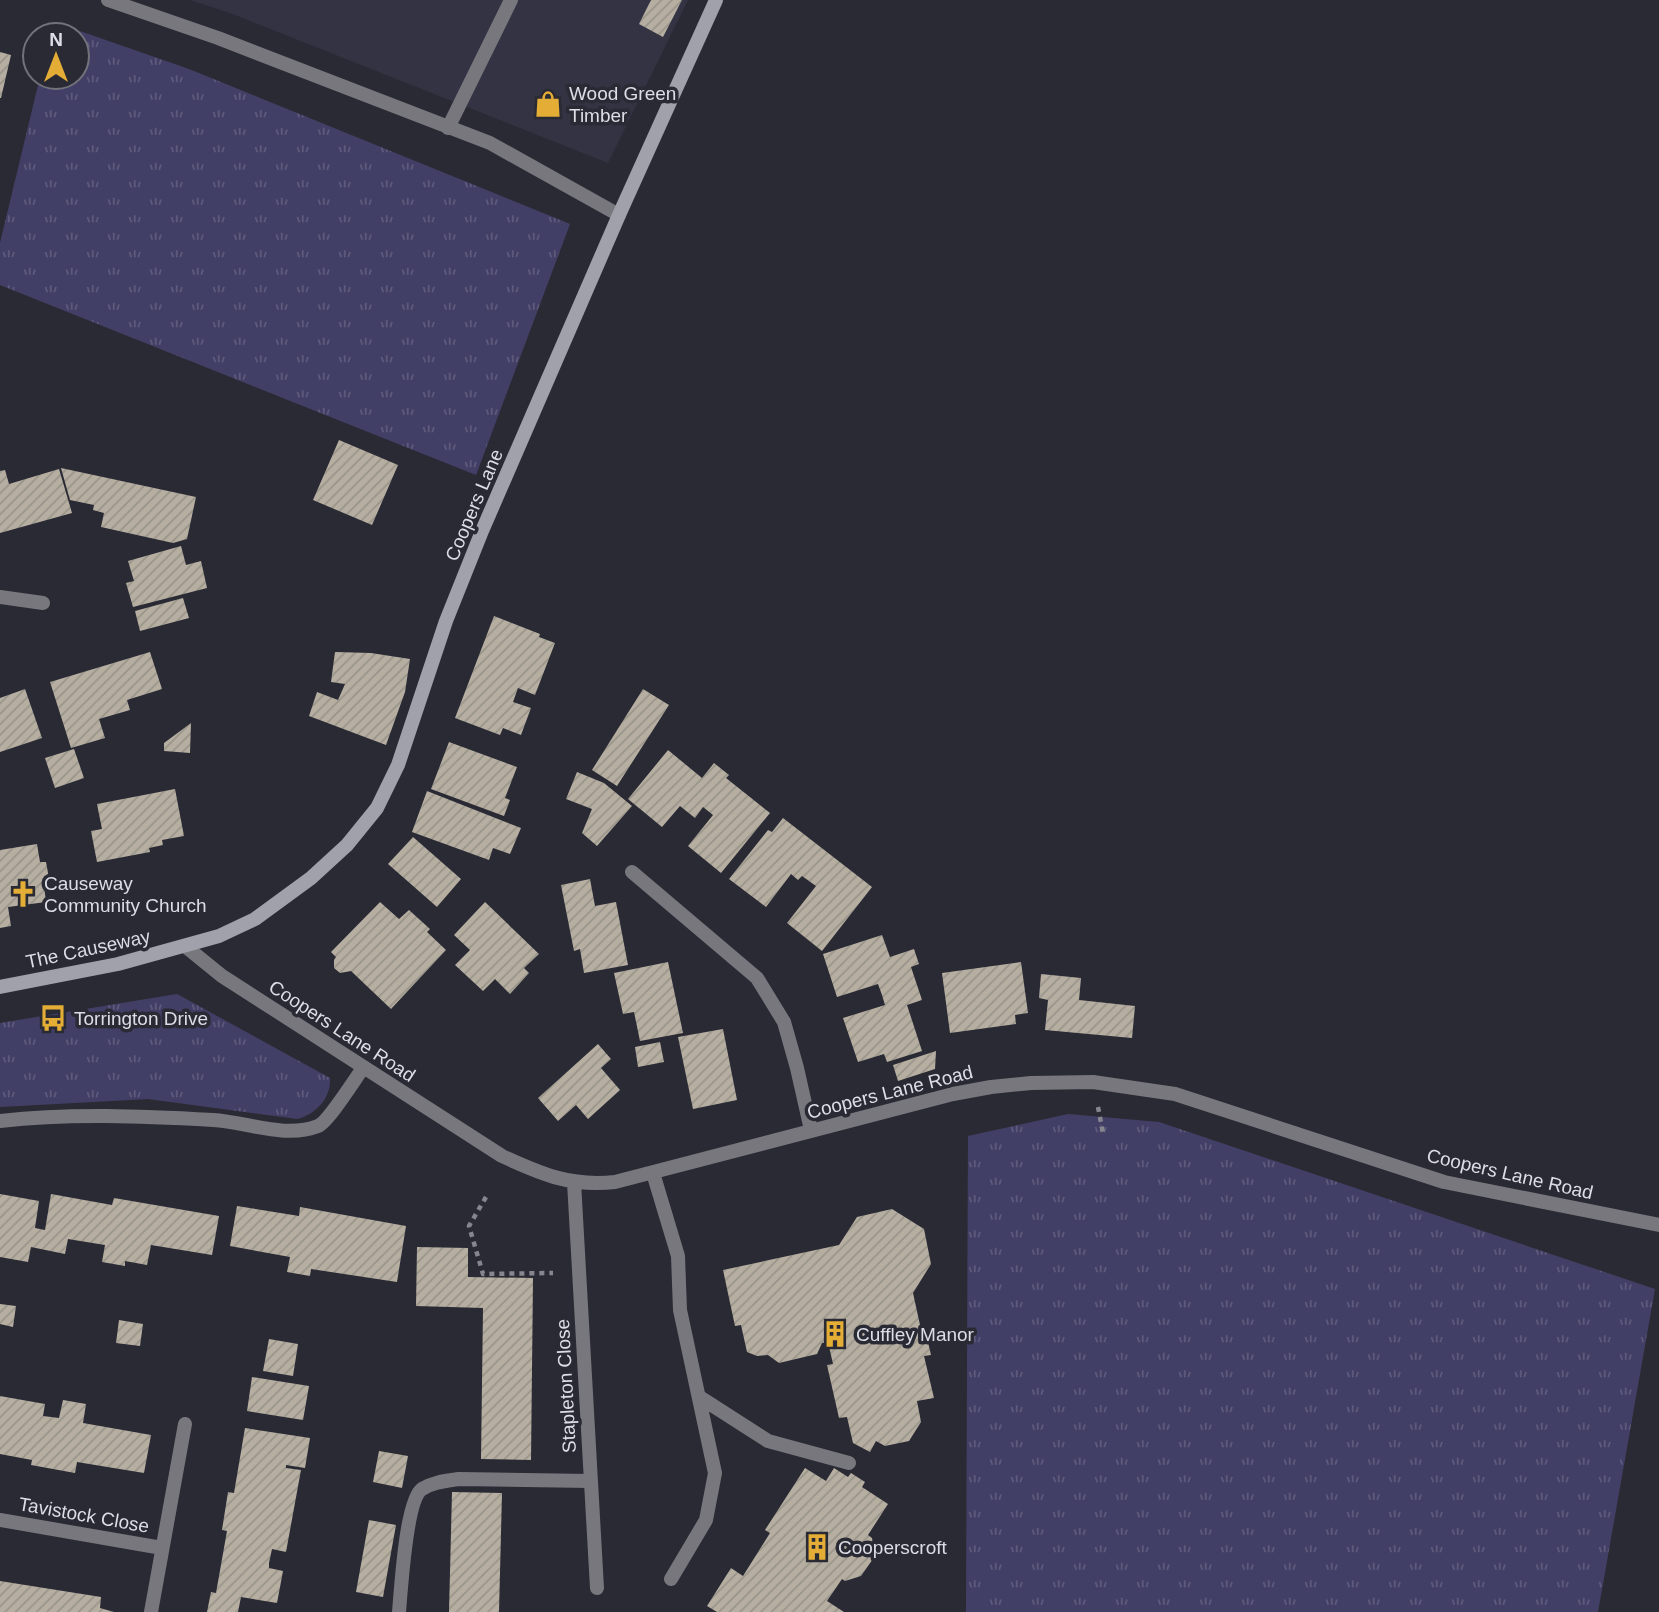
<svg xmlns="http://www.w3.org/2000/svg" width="1659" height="1612" viewBox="0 0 1659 1612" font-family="Helvetica,sans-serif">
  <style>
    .built { fill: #343344 }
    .grass { fill: url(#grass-tufts) }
    .building { fill: url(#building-hatch) }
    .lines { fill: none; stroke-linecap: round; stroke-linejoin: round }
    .path { stroke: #86868f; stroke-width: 4.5; stroke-dasharray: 5 5; stroke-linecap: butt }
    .lane { stroke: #77777d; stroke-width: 14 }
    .street { stroke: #77777d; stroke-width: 14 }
    .secondary { stroke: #a1a1ab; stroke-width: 14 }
    .labels { text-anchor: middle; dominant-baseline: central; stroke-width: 7; stroke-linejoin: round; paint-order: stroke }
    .poi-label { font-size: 19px; fill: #dddde5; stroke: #2a2a35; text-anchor: start }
    .street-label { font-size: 19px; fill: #dddde5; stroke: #2a2a35 }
  </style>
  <defs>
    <pattern id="grass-tufts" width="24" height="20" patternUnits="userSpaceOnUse" patternTransform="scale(1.75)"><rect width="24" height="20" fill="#423f66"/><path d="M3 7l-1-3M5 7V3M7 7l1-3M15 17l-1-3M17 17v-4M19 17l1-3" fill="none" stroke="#5d5a7c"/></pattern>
    <pattern id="building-hatch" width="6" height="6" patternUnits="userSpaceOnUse" patternTransform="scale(1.75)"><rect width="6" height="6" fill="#b6afa1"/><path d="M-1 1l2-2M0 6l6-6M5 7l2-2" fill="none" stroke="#99948a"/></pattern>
  </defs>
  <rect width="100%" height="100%" fill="#2a2a35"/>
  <path class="built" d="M190,0H688L608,163L230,13Z"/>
  <path class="grass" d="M54,22L189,69L570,224L476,475L0,285V243L40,77H77V35H51Z
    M177,994L330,1078C331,1098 317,1113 298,1119L148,1099L0,1107V1023Z
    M1068,1114L1159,1122L1655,1289L1598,1612H966L968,1136Z"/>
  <path class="building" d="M651,0H682L663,37L639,24Z
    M0,52L11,55L1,98H0Z
    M339,440L398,465L372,525L313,500Z
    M61,468L196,497L187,539L173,543L101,527L104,513L93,510L94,505L70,500Z
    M59,469L72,513L0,533V471L5,470L9,484Z
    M181,546L186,565L201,561L207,588L133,607L126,583L134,581L128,561Z
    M183,598L189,618L140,631L135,611Z
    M494,616L540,634L539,637L555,643L535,695L518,688L513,702L531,708L521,735L503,728L500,735L455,718Z
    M150,652L162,689L127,700L130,710L99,719L105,738L71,748L50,682Z
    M335,652L371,653L410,659L405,692L386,745L309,716L317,692L338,700L345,684L331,682Z
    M25,689L42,738L0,752V698Z
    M643,689L669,705L617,786L592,770Z
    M191,723L190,753L164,751V743Z
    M449,742L517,767L505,798L510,800L504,816L431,789Z
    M74,749L84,778L55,788L45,758Z
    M668,750L702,778L714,763L729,775L726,778L770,813L721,873L688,846L713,815L703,807L695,818L680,806L662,827L628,799Z
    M577,772L604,783L632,806L597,846L582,833L592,809L566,799Z
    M175,789L184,836L162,840L163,845L149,848L150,852L97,862L91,831L102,829L97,804Z
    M427,791L521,828L510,854L493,848L489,860L412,832Z
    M783,818L872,887L822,951L787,923L816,886L802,876L798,880L791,874L766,907L729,879L768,830L772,832Z
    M413,837L461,879L437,907L388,864Z
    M37,844L40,862H46L50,884L44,886L46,902L8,907L11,926L0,928V850Z
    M590,879L595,906L616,902L628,965L584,973L580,949L574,951L561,885Z
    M380,902L399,919L409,910L430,929L427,932L446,950L391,1009L351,971L340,973L334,968V960L336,957L331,952Z
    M485,902L539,954L524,968L529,973L510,994L495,979L483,991L455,965L470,950L454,935Z
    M882,935L890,957L914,949L919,964L911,967L922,1000L907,1005L922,1051L887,1062L884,1054L858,1062L843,1018L885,1005L882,995L878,984L837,997L823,954Z
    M668,962L683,1033L640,1041L634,1012L623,1014L614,973Z
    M1021,962L1028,1013L1015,1015L1016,1024L950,1033L942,973Z
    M1041,974L1081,978L1079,1000L1135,1006L1132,1038L1045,1030L1048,1000L1039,998Z
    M723,1029L737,1100L693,1109L678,1037Z
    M660,1042L664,1062L638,1067L635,1047Z
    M598,1044L611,1059L601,1068L620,1090L588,1119L576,1105L558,1121L538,1098Z
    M936,1051L935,1069L898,1081L893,1065Z
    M0,1194L39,1201L35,1228L45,1230L51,1194L112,1205L114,1198L219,1216L212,1255L151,1245L147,1265L125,1261V1266L102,1262L105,1245L68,1239L65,1254L31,1247L28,1262L0,1257Z
    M237,1206L299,1216L300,1207L406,1226L397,1282L311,1269L310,1276L287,1272L290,1257L230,1246Z
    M892,1209L924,1229L931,1264L913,1293L920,1325H924L931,1355L924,1356L934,1398L917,1401L921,1422L909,1441L885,1446L876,1441L870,1452L853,1443L847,1417L839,1418L827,1365L833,1364L828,1342L822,1343L817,1354L779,1363L768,1355L757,1356L747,1352L741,1325L735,1326L723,1270L839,1245L857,1217Z
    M417,1247L468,1248V1277L533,1278L531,1460L481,1459L483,1308L416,1306Z
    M0,1304L16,1306L13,1327L0,1324Z
    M119,1320L143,1324L140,1346L116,1343Z
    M269,1339L298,1344L293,1376L263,1371Z
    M252,1377L309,1386L303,1420L247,1411Z
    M0,1396L45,1404L43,1416L59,1418L63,1400L86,1404L83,1423L151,1435L144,1473L77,1462L75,1473L31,1465L32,1460L0,1454Z
    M245,1428L310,1438L305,1468L286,1465V1468L301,1470L286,1552L272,1549L269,1563V1568L283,1571L277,1603L241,1597L238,1612H207L211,1592L216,1593L227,1531L222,1530L228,1492L234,1493Z
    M379,1451L408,1456L402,1488L373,1482Z
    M805,1468L826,1481L834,1468L848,1477L851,1473L865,1482L862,1487L888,1504L868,1535L872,1538L875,1556L861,1576L845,1581L842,1579L827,1601L844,1612H717L707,1606L731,1568L743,1576L770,1533L765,1530Z
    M452,1492L502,1493L499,1612H449Z
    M369,1520L396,1525L383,1597L356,1592Z
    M0,1581L101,1597L100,1608L114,1612H0Z"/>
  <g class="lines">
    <path class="path" d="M1098,1107L1103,1133
      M486,1197L469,1226L483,1274L553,1273"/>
    <path class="lane" d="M108,0L218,38L490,143L619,215
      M448,128L511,0
      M0,1121C70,1113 142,1116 213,1120C247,1122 285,1139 318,1126C328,1122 355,1079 363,1068
      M653,1173L678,1256L680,1310L715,1473L706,1520L671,1579
      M701,1398L768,1441L849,1463
      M399,1612C401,1590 406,1500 422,1489C433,1482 446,1481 459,1479L590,1481"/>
    <path class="street" d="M0,597L43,603
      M632,872L757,978L784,1022L797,1068L811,1130
      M185,946L222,976L502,1156C541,1174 571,1187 615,1182L953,1094L991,1087L1031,1083L1093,1082L1175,1094L1444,1182L1659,1225
      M574,1182L597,1588
      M0,1520L162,1548
      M151,1612L185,1424"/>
    <path class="secondary" d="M0,987L118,964L219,936L255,919L311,878L347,845L377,808L398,765L446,621L482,531L619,215L716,0"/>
  </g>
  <defs>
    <symbol id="shop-bare" viewBox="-9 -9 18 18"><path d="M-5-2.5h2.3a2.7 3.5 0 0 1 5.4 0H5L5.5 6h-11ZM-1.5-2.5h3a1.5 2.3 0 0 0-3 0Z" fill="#e4ad35" stroke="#2a2a35" stroke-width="2.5" paint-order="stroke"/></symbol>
    <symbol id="church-bare" viewBox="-9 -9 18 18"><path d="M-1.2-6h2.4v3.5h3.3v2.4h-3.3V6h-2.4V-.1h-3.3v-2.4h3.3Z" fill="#e4ad35" stroke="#2a2a35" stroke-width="2.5" paint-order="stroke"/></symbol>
    <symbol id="bus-bare" viewBox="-9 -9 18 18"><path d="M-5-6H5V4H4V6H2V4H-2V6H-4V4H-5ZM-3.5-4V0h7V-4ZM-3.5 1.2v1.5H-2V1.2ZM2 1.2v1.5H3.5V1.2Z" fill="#e4ad35" stroke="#2a2a35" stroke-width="2.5" paint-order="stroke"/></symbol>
    <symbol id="building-bare" viewBox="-9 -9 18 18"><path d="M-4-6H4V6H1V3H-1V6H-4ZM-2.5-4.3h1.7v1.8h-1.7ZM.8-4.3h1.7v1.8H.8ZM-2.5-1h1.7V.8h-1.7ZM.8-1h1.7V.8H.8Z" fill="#e4ad35" stroke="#2a2a35" stroke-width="2.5" paint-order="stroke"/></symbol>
  </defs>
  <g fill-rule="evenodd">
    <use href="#shop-bare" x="529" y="85" width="38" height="38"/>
    <use href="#church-bare" x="4" y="875" width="38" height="38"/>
    <use href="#bus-bare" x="34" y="999" width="38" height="38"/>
    <use href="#building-bare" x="816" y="1315" width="38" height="38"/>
    <use href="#building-bare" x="798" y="1528" width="38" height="38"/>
  </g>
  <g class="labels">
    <g class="poi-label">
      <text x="569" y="93">Wood Green<tspan x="569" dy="22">Timber</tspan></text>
      <text x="44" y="883">Causeway<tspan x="44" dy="22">Community Church</tspan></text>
      <text x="74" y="1018">Torrington Drive</text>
      <text x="856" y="1334">Cuffley Manor</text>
      <text x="838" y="1547">Cooperscroft</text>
    </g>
    <g class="street-label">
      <text transform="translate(474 505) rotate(-67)">Coopers Lane</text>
      <text transform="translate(88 949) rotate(-12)">The Causeway</text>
      <text transform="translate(342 1031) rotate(33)">Coopers Lane Road</text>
      <text transform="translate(890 1092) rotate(-14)">Coopers Lane Road</text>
      <text transform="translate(1510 1174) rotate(13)">Coopers Lane Road</text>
      <text transform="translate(566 1386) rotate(-93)">Stapleton Close</text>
      <text transform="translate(84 1515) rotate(10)">Tavistock Close</text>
    </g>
  </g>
  <g transform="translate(56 56)"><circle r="33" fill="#2a2a35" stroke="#72727b" stroke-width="2"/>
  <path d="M0-5L12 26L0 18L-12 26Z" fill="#e4ad35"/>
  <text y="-10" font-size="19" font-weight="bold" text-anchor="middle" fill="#dddde5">N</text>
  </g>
</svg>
